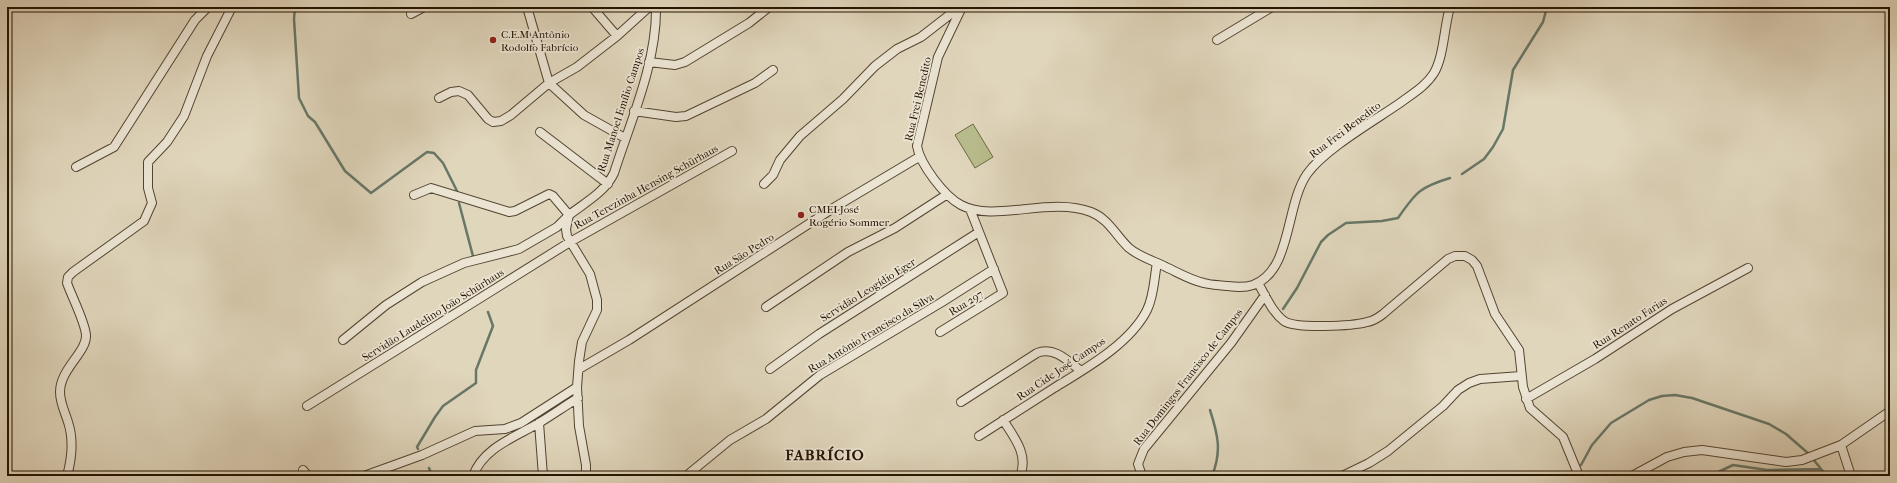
<svg xmlns="http://www.w3.org/2000/svg" width="1897" height="483" viewBox="0 0 1897 483" font-family="'IM FELL French Canon',serif">
  <style>
    .green { fill: #b8bc8c; stroke: #6e6846 }
    .lines { fill: none; stroke-linecap: round; stroke-linejoin: round }
    .stream { stroke: #677768; stroke-width: 2.5 }
    .street-casing { stroke: #534430; stroke-width: 10 }
    .street { stroke: #ebe4d3; stroke-width: 8 }
    .poi-dot { fill: #8f2418; stroke: #ebe4d3; stroke-width: 1.5 }
    .labels { text-anchor: middle; dominant-baseline: central; stroke-width: 3.5; stroke-linejoin: round; paint-order: stroke }
    .poi-label { font-size: 11px; fill: #241301; stroke: #ebe4d3; text-anchor: start }
    .street-label { font-size: 11px; fill: #241301; stroke: #ebe4d3 }
    .district-label { font-size: 15px; font-weight: bold; letter-spacing: 1px; fill: #241301; stroke: #ebe4d3 }
  </style>
  <rect width="100%" height="100%" fill="#e0d6bc"/>
  <filter id="stains"><feTurbulence type="fractalNoise" baseFrequency=".005" numOctaves="4"/><feColorMatrix values="0 0 0 0 .2 0 0 0 0 .09 0 0 0 0 .02 0 0 0 .5 -.17"/></filter>
  <radialGradient id="worn" r=".72"><stop offset=".6" stop-color="#630" stop-opacity="0"/><stop offset="1" stop-color="#630" stop-opacity=".3"/></radialGradient>
  <path class="green" d="M973,124L993,157L975,168L955,135Z"/>
  <g class="lines">
    <path class="stream" d="M295,7L294,19L299,98L308,116L315,122L345,171L371,193L427,152L434,153L443,163L457,191
      M1462,174L1484,159L1493,147L1503,129L1513,70L1543,22L1547,7
      M459,203L474,260
      M1283,309L1297,288L1321,242L1328,235L1346,223L1382,221L1398,218C1416,192 1420,187 1450,178
      M1210,410C1218,435 1222,451 1212,476
      M418,449L417,447L435,417L443,406L476,383V370L493,326L488,312
      M1813,459L1821,469
      M1581,465L1592,445L1611,423L1649,400L1662,396L1675,395L1692,398L1769,424L1786,434L1809,454
      M429,468L432,476
      M1710,476L1733,465L1767,470L1821,469L1827,476"/>
    <defs>
      <path id="street" d="M527,7L549,83L584,115L625,138
        M592,7L617,36
        M962,7L938,57L917,146C920,164 944,196 961,205C994,223 1050,196 1091,212C1109,219 1116,236 1129,248C1140,257 1154,261 1166,267C1179,273 1190,280 1204,283C1211,285 1219,285 1227,286C1236,287 1244,288 1253,285C1292,271 1285,206 1307,174C1325,149 1374,121 1400,103C1412,94 1426,86 1434,73C1444,56 1444,27 1450,7
        M411,14L424,7
        M1217,40L1272,7
        M649,62L675,65L685,62L749,23L769,7
        M439,98L451,92L459,91L468,95L488,119L493,122L501,121L511,115L549,83L577,67L617,36L649,7
        M634,111L676,117L686,116L755,83L773,70
        M540,132L608,184
        M76,167L114,147L195,20L208,7
        M764,184L773,175L780,160L800,136L843,99L875,66L897,49L921,37L952,13L961,9
        M1258,283C1265,295 1272,312 1284,321C1295,329 1353,326 1367,322C1373,321 1378,318 1383,314L1448,259L1455,256H1465L1472,260L1477,266L1495,314L1519,350L1523,387L1530,408L1563,437L1579,476
        M766,307L848,252L895,228L946,195
        M940,332L1003,293L970,209
        M343,340L386,305L422,282L464,263L519,249L557,227L569,215L553,196L549,194L515,211L509,212L431,188L414,195
        M579,369L629,340L835,207L919,157
        M770,369L819,334L979,232
        M1526,399L1595,359L1672,309L1748,268
        M961,402L1037,353C1054,346 1068,361 1081,371
        M307,406L570,242L732,151
        M1003,420C1014,437 1029,455 1020,476
        M539,423L543,476
        M979,436C1004,420 1029,404 1054,388C1085,369 1130,344 1147,310C1154,296 1154,279 1157,263
        M1841,445L1851,476
        M303,470L308,476
        M67,476C72,458 74,440 68,422C65,412 60,403 60,392C60,369 87,352 86,335C85,322 72,297 67,283L68,277L73,272L144,221L152,203L148,188V162L167,142L184,116L207,56L232,7
        M364,476L422,455L475,431L505,429L521,423L577,387
        M473,476C483,448 515,437 539,423C552,415 565,406 578,398
        M586,476V465L579,426L577,387L579,361L582,342L597,310V300L590,274L567,236L566,229L569,215C586,202 605,192 614,173C631,120 657,62 656,7
        M686,476L730,440L766,419L820,375L942,302L994,269
        M1142,476L1138,464L1144,449L1231,343L1265,295
        M1342,476L1369,463L1388,451L1443,406L1458,390L1469,383L1480,379L1521,376
        M1632,476L1667,457L1684,452L1702,450L1786,462L1802,460L1841,445L1890,411"/>
    </defs>
    <use href="#street" class="street-casing"/>
    <use href="#street" class="street"/>
  </g>
  <g class="poi-dot">
    <circle cx="493" cy="40" r="4"/>
    <circle cx="801" cy="215" r="4"/>
  </g>
  <g class="labels">
    <g class="poi-label">
      <text x="501" y="34">C.E.M Antônio<tspan x="501" dy="13">Rodolfo Fabrício</tspan></text>
      <text x="809" y="209">CMEI José<tspan x="809" dy="13">Rogério Sommer</tspan></text>
    </g>
    <g class="street-label">
      <text transform="translate(918 99) rotate(-77)">Rua Frei Benedito</text>
      <text transform="translate(621 110) rotate(-72)">Rua Manoel Emílio Campos</text>
      <text transform="translate(1345 130) rotate(-37)">Rua Frei Benedito</text>
      <text transform="translate(646 187) rotate(-29)">Rua Terezinha Hensing Schürhaus</text>
      <text transform="translate(744 254) rotate(-32)">Rua São Pedro</text>
      <text transform="translate(868 290) rotate(-32)">Servidão Leogídio Eger</text>
      <text transform="translate(966 303) rotate(-32)">Rua 297</text>
      <text transform="translate(433 315) rotate(-32)">Servidão Laudelino João Schürhaus</text>
      <text transform="translate(1630 323) rotate(-33)">Rua Renato Farias</text>
      <text transform="translate(871 333) rotate(-31)">Rua Antônio Francisco da Silva</text>
      <text transform="translate(1061 369) rotate(-34)">Rua Cide José Campos</text>
      <text transform="translate(1188 377) rotate(-52)">Rua Domingos Francisco de Campos</text>
    </g>
    <g class="district-label">
      <text x="825" y="455">FABRÍCIO</text>
    </g>
  </g>
  <rect width="1897" height="483" fill="none" stroke="#e0d6bc" stroke-width="24"/>
  <rect x="8" y="8" width="1881" height="467" fill="none" stroke="#241301" stroke-width="2"/>
  <rect x="12" y="12" width="1873" height="459" fill="none" stroke="#241301"/>
  <rect width="100%" height="100%" filter="url(#stains)"/>
  <rect width="100%" height="100%" fill="url(#worn)"/>
</svg>
